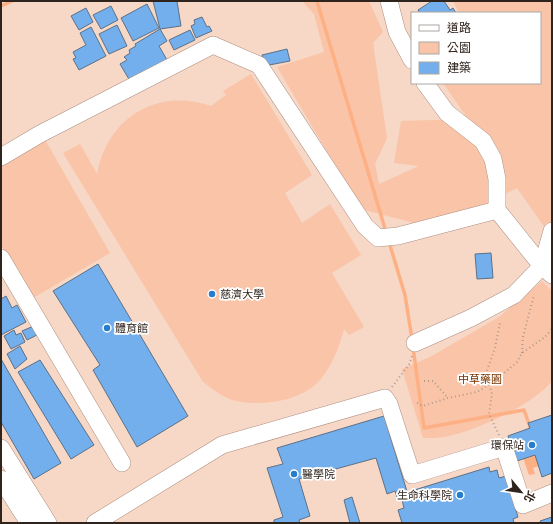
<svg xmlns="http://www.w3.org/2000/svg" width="553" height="524" viewBox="0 0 553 524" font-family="'Nunito Sans','Noto Sans TC',sans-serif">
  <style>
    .green { fill: #f9c4a7 }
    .water { fill: #feb085 }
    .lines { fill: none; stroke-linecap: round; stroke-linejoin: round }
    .stream { stroke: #feb085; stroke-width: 3.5 }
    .building { fill: #73afec; stroke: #5c7187 }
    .minor-casing { stroke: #ad8f80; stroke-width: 18 }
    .path { stroke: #b2998c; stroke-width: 2; stroke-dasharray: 1 3; stroke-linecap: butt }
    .minor { stroke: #fff; stroke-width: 17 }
    .poi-dot { fill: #267dcb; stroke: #fff; stroke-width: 1.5 }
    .labels { text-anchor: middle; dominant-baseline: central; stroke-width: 3.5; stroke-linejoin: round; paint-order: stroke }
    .poi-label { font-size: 11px; fill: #2f231d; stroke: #fff; text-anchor: start }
    .park-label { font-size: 11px; fill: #730; stroke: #fff }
  </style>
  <rect width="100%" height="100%" fill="#f7d7c6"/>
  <path class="green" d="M302,1H369L383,32L373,43L387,138L375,164L379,184L419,166L394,163L401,121L468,119L443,83H540V13H459L453,1H552V265L545,228L517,188L488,203L418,224L361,209L277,67L324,52L314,14Z
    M251,74L312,175L285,193L302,223L330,204L361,255L332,273L364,327L349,335L344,329C339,348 332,366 319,381C300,402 258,407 232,400C222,397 212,388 203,382L63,153L80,144L97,174C107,118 157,87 211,106L226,95L223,91Z
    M44,138L110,253L33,298L1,245V163Z
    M542,281L552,291V381C535,404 473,432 444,437C438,438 430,438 423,438L402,369L430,357L499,317Z"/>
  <path class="water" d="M534,451L539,466L533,468L535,474L529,475L522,455Z"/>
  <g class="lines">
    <path class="stream" d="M317,1L386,232
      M1,6L12,1
      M389,242L405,295L412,339
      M413,347L424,428L524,410L530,427"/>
  </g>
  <path class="building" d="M153,1H177L181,26L160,29Z
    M432,1H444L450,10L453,8L456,13H420L418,10Z
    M147,4L159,28L133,41L121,18Z
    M111,6L118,20L101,29L93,15Z
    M86,8L93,22L79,30L71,16Z
    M202,17L207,27L209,26L212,31L196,38L191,26L195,24L194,20Z
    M117,25L127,46L109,54L99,34Z
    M91,27L106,56L79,70L73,59L76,58L73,52L86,45L80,33Z
    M160,29L167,41L159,46L167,60L130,81L120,64L127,60L124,57L130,53L129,50L136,46L135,44Z
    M190,30L195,40L174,50L169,40Z
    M287,49L290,61L264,66L262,55Z
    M491,253L493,278L477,279L475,254Z
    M98,264L188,416L137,447L93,370L100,365L53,291Z
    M6,296L12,308L17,305L26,322L1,335V299Z
    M36,325L39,334L27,340L22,331Z
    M14,330L16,335L21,333L25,342L11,349L4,336Z
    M20,346L27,359L15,369L7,354Z
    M1,359L61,463L34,479L1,422Z
    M40,360L94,445L71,459L18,372Z
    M552,415V473L542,477L535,455L517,461L508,436L530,428L528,423Z
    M384,416L409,498L402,500L401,496L397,497L395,491L387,494L376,458L299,479L310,516L299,520L300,523H274V520L283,517L267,468L283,464L277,448Z
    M489,467L490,472L497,470L499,478L506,476L518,517L513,519L514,523H402L398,510L404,508L402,500L409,498L408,492Z
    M352,497L360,523H350L344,500Z
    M552,517V523H541L540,521Z"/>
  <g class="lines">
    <defs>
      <path id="minor" d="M389,1L397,32L412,60
        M425,83L447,113L483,141L493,159L497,179V210L542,266L552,275
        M1,157L40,134L213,45L259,65L365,226L378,238L398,236L497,210
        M1,258L122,463
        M415,343L471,318L514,295L542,266L552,231
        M1,448L48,523
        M1,479L29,523
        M95,523L222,445L385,398L389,404L412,475L504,447L523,505L552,493"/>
    </defs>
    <use href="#minor" class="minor-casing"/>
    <path class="path" d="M522,353L523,337L534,295
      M424,381H433L448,398
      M392,387L410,363L412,356
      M417,403L423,406L448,398L477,392L496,380L517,362L522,353L545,337L552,329
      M499,435L489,414L492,394L486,373L495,348L500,323"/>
    <use href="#minor" class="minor"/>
  </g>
  <g class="poi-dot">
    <circle cx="212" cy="294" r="4"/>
    <circle cx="107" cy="328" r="4"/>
    <circle cx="532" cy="445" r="4"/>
    <circle cx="294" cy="474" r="4"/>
    <circle cx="460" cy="495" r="4"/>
  </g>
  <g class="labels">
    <g class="poi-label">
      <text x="220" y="294">慈濟大學</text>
      <text x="115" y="328">體育館</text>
      <text x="524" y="445" text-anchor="end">環保站</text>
      <text x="302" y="474">醫學院</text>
      <text x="452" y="495" text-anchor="end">生命科學院</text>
    </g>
    <g class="park-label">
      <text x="480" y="379">中草藥園</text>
    </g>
  </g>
  <rect width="553" height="524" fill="none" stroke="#2f231d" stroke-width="4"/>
  <rect x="411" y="12" width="130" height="72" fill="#ffffff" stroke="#aca7a5"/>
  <rect x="419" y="25" width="20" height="6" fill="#ffffff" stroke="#aca7a5"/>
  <text x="447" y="32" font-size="12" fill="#2f231d">道路</text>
  <rect x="419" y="42" width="20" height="12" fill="#f9c4a7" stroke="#aca7a5"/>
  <text x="447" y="52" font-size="12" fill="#2f231d">公園</text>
  <rect x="419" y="62" width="20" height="12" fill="#73afec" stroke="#aca7a5"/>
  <text x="447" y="72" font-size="12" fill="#2f231d">建築</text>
  <g transform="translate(521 492) rotate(119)" stroke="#ffffff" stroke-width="3" paint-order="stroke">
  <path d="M0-3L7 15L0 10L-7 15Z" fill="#2f231d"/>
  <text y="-6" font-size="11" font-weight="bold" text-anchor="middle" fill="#2f231d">北</text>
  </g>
</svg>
